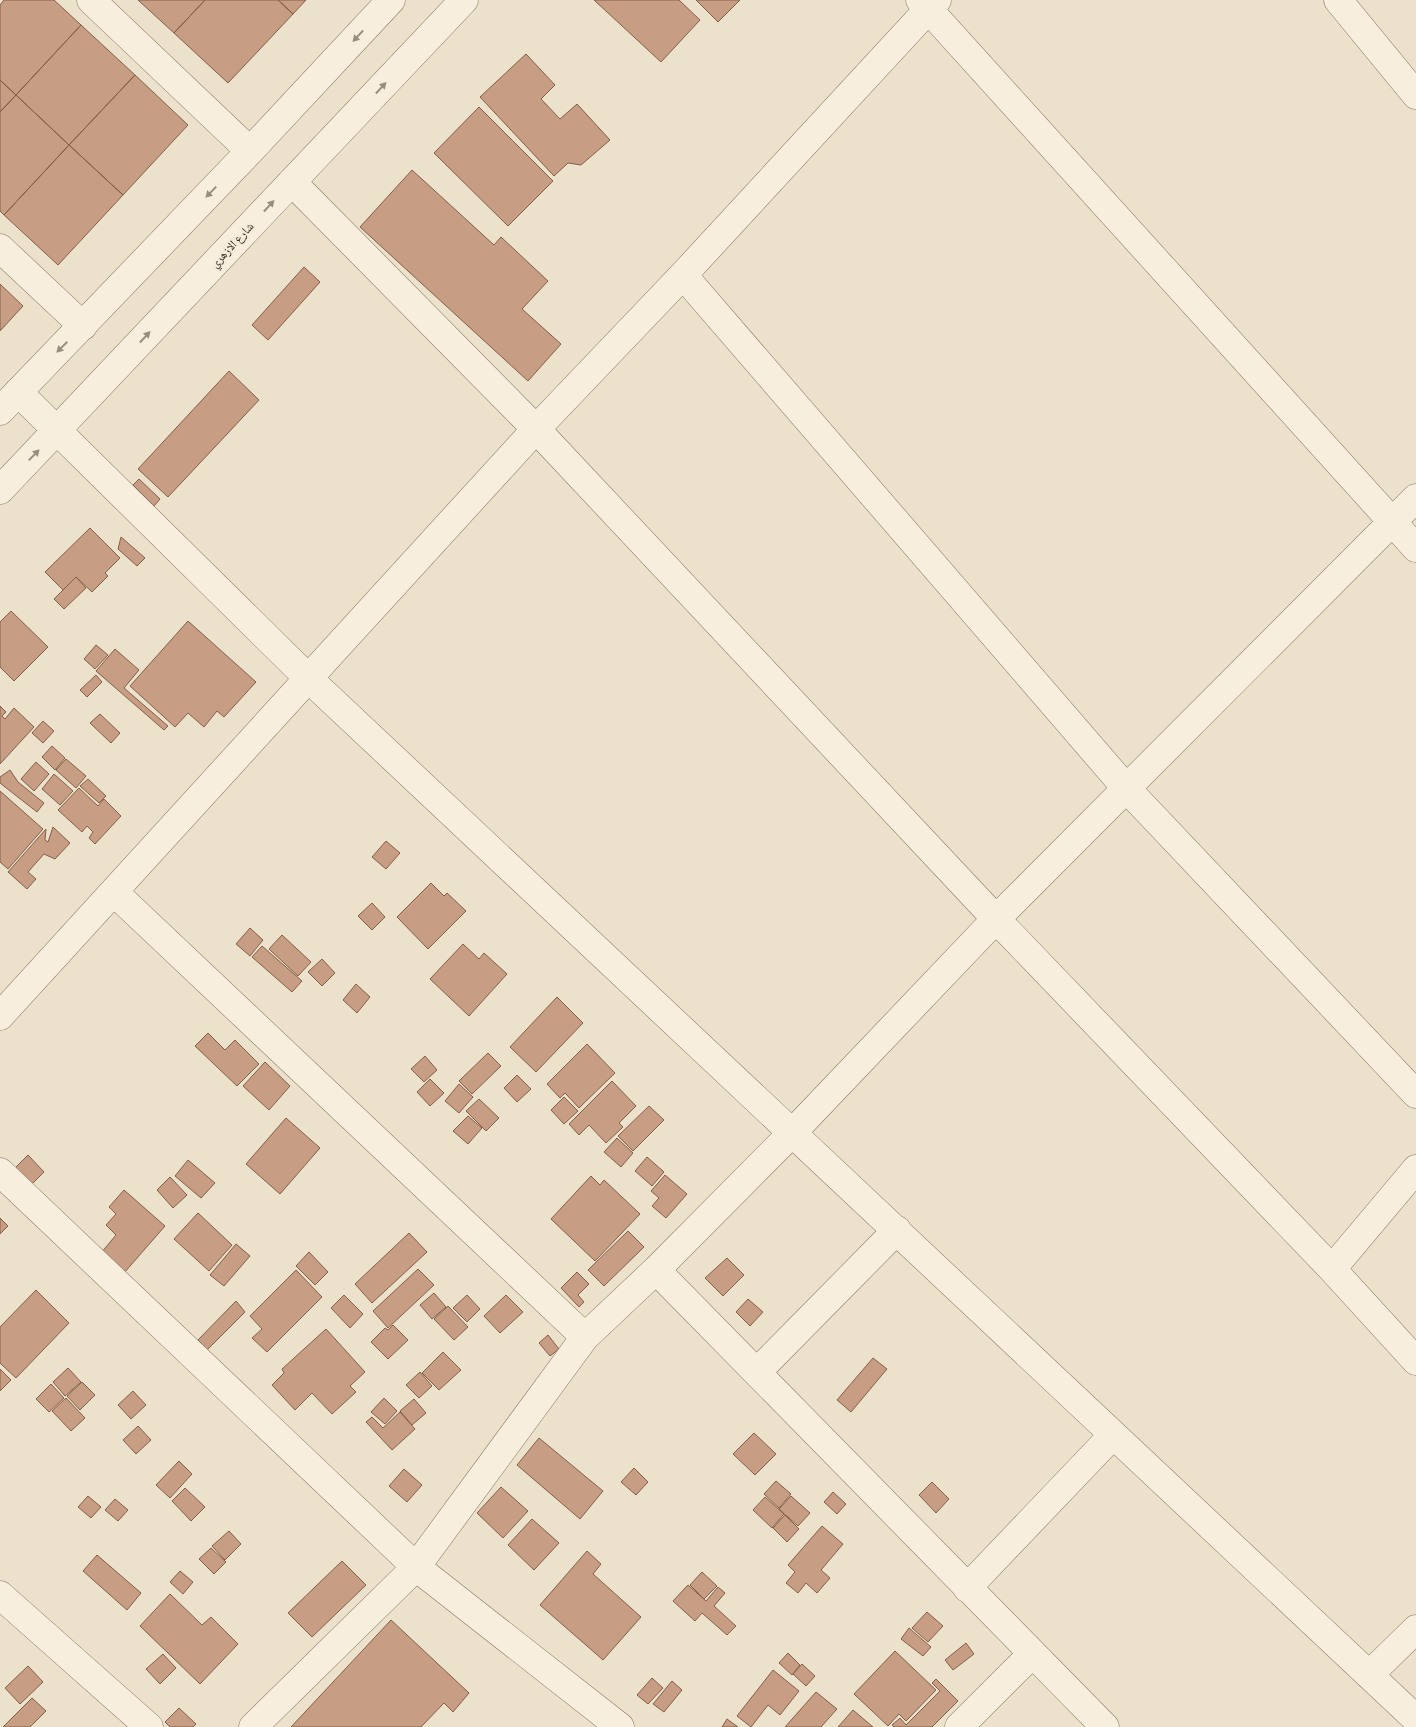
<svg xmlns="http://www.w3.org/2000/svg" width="1416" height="1727" viewBox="0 0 1416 1727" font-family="'Crimson Pro','Noto Naskh Arabic',serif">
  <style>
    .building { fill: #c79d84; stroke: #855e48 }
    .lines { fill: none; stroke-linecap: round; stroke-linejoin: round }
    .minor-casing { stroke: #877460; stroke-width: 29 }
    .tertiary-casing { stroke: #877460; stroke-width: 29 }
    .minor { stroke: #f7eedd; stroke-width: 28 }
    .tertiary { stroke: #f7eedd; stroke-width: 28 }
    .oneway { fill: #988e80 }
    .labels { text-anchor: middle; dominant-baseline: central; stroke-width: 5; stroke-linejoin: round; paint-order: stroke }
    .street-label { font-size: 12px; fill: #392d22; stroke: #f4ebda }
  </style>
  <rect width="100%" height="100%" fill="#ece1cb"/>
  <path class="building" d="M4,0H54L81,25L16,95L0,80V5Z
    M138,0H205L174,33Z
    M205,0H278L293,14L228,83L174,33Z
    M278,0H306L293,14Z
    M594,0H679L700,20L661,62Z
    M696,0H740L718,22Z
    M81,25L135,75L69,145L16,95Z
    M526,54L555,85L541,99L560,119L577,104L610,140L581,165L568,163L554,176L480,97Z
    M135,75L188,125L123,195L69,145Z
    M0,80L16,95L0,112Z
    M16,95L69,145L4,215L0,211V112Z
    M479,107L553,181L508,226L434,153Z
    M69,145L123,195L58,265L4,215Z
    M412,170L494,245L501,237L548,281L522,309L561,344L528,381L360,227Z
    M304,267L320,282L268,340L252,325Z
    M0,284L23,306L0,331Z
    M229,371L259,400L168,497L138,469Z
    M139,479L160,499L154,506L133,485Z
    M90,528L120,558L105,573L108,576L92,592L76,577L63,590L45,572Z
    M121,537L145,558L137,566L118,549Z
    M76,577L86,588L64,609L54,599Z
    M11,611L48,647L14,681L0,667V622Z
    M188,621L256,682L224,717L217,711L204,727L188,713L175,727L130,686Z
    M96,645L108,655L95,669L84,659Z
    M115,649L139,670L124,688L168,726L164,730L96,671Z
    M96,675L102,682L87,697L80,690Z
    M0,706L6,712L2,716L5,719L14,708L34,727L0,764Z
    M100,714L120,733L111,743L90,723Z
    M43,721L54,731L43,743L32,733Z
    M52,746L65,758L55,770L42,757Z
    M66,759L86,776L76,788L56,770Z
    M36,762L49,774L34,791L21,779Z
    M10,770L18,782L44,803L37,812L0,783V777Z
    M54,774L73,791L60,805L42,789Z
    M88,779L106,796L99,803L80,786Z
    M79,788L98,806L104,799L121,816L95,844L89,838L93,832L87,826L82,832L58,810Z
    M0,791L43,829L8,869L0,862Z
    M53,827L70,843L55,859L44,854L28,872L36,879L27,889L8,872L46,829L45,840L48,842Z
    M386,841L400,853L386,869L372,857Z
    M431,883L444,896L447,893L466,911L428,949L397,917Z
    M372,903L385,917L372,930L358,916Z
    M250,928L263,940L250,956L236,944Z
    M282,935L311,962L298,976L269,949Z
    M463,944L479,959L484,953L507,974L469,1016L430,979Z
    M262,946L302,981L292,992L252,957Z
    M322,959L335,973L322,986L308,972Z
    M356,984L370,997L357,1013L343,1000Z
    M557,997L583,1023L536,1072L510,1047Z
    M208,1033L225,1050L235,1040L259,1064L237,1086L195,1046Z
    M587,1044L615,1073L579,1108L565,1093L560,1098L547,1084Z
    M488,1053L501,1066L472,1094L459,1081Z
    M425,1056L437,1070L424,1082L411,1069Z
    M265,1062L290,1086L269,1110L243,1086Z
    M517,1075L531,1089L517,1102L504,1088Z
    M430,1079L444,1093L430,1106L417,1092Z
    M612,1081L636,1106L619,1123L623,1127L606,1143L589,1125L579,1135L569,1124Z
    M459,1084L473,1097L459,1113L445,1101Z
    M564,1097L578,1111L564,1124L551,1110Z
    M479,1099L499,1118L486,1131L466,1111Z
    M649,1106L664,1120L633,1151L618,1136Z
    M468,1116L482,1128L468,1144L453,1131Z
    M286,1118L320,1148L280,1194L246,1164Z
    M617,1138L633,1153L621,1167L604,1152Z
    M28,1155L44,1172L28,1188L12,1171Z
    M647,1157L664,1172L652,1186L635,1171Z
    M188,1160L215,1183L201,1198L175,1176Z
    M665,1175L687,1194L666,1218L652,1206L659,1198L651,1191Z
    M591,1176L600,1185L604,1180L640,1214L595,1261L551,1219Z
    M170,1177L187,1195L173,1208L157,1190Z
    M124,1190L165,1226L124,1273L101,1253L116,1235L106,1225L116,1214L109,1207Z
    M198,1213L232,1245L209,1271L174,1239Z
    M0,1218L8,1226L0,1234Z
    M628,1231L644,1247L604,1286L588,1270Z
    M409,1233L427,1252L372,1303L355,1284Z
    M236,1244L250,1256L224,1286L210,1275Z
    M309,1252L328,1272L315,1285L296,1266Z
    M727,1258L744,1275L723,1296L705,1278Z
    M418,1269L434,1285L388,1328L373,1311Z
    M296,1270L322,1297L267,1352L252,1338L262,1329L250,1316Z
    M577,1272L589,1284L578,1295L584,1302L579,1307L561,1288Z
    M36,1290L69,1323L16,1378L0,1363V1327Z
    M434,1293L446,1307L432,1319L420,1305Z
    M344,1295L363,1314L350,1328L331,1308Z
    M467,1295L480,1309L467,1322L453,1308Z
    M506,1295L523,1312L500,1333L484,1316Z
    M748,1299L763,1312L750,1326L736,1312Z
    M236,1301L245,1312L207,1350L198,1340Z
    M448,1306L468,1327L454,1340L434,1319Z
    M393,1325L408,1340L388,1359L371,1342L385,1328L388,1330Z
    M326,1329L365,1372L350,1386L356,1392L332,1414L312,1393L295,1410L272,1385L284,1373L282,1369Z
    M548,1335L559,1349L550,1356L539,1343Z
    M443,1352L461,1370L439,1390L422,1373Z
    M873,1358L887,1369L851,1412L837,1400Z
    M68,1368L81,1382L65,1396L53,1382Z
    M0,1369L11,1380L0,1391Z
    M420,1372L432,1386L419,1398L406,1385Z
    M82,1382L95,1395L80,1410L67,1396Z
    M51,1384L64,1398L49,1412L36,1399Z
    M133,1391L146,1405L131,1419L118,1405Z
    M66,1398L85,1418L71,1431L52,1411Z
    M384,1398L397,1411L385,1424L371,1412Z
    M414,1399L426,1413L412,1425L400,1411Z
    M400,1412L415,1429L392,1450L366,1422L372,1417L383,1428Z
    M138,1426L151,1440L136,1454L123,1440Z
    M754,1433L776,1454L755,1475L733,1454Z
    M539,1438L603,1491L580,1519L517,1465Z
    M179,1461L192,1474L170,1498L156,1485Z
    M634,1468L648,1482L636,1495L621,1482Z
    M404,1469L422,1485L407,1502L389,1486Z
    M776,1481L791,1494L779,1508L764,1494Z
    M932,1482L949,1499L936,1513L919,1495Z
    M501,1487L528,1511L503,1538L477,1513Z
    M185,1488L205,1507L191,1521L172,1501Z
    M833,1492L846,1504L837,1514L824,1502Z
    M88,1496L101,1507L91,1518L78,1507Z
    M791,1496L810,1513L798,1526L779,1509Z
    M765,1497L784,1514L772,1528L753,1510Z
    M115,1499L128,1510L118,1521L105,1510Z
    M785,1515L799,1529L787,1542L773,1528Z
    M532,1519L559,1543L534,1570L508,1545Z
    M822,1526L843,1544L821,1570L830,1578L817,1593L806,1583L798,1593L786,1583L795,1572L788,1565Z
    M229,1531L241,1544L225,1560L212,1546Z
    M211,1548L226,1562L214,1574L199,1559Z
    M587,1551L601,1564L593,1574L641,1617L603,1660L540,1605Z
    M97,1555L141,1593L127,1610L83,1571Z
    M342,1561L366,1585L312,1637L288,1613Z
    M180,1571L193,1582L183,1594L170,1582Z
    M702,1572L717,1586L704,1599L690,1585Z
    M688,1585L706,1601L718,1587L725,1593L714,1606L736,1626L727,1635L702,1613L695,1621L673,1601Z
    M170,1594L202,1625L211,1617L238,1644L200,1684L140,1626Z
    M927,1612L943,1626L928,1642L912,1628Z
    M391,1620L469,1693L453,1712L444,1703L421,1727H291Z
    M909,1628L931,1647L923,1656L901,1639Z
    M966,1643L974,1654L953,1670L945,1660Z
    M895,1651L936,1690L906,1721L899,1714L888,1726L854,1694Z
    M788,1653L800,1665L792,1675L779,1663Z
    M163,1654L176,1668L160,1684L146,1669Z
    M802,1664L815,1676L806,1686L793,1674Z
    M28,1666L43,1682L20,1704L5,1688Z
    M773,1670L799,1691L780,1715L768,1705L751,1727L737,1716Z
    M652,1678L663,1688L648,1704L637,1695Z
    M936,1679L958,1701L932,1727H894L892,1725L900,1718L906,1725L940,1691L932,1683Z
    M672,1681L682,1690L664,1712L653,1704Z
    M816,1692L837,1709L821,1727H785Z
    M32,1698L46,1711L30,1727H3Z
    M179,1708L196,1724L193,1727H170L165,1722Z
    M853,1710L873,1727H838Z
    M727,1719L738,1727H722Z"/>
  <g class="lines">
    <defs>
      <path id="minor" d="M91,0L250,151
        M920,0L1416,548
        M1338,0L1416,95
        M292,182L536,429L996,919L1332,1269L1416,1361
        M0,248L83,326
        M683,275L1126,788L1416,1094
        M18,392L308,678L1416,1719
        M115,893L585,1337
        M0,1016L536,429L683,275L937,0
        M0,1172L416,1567L620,1727
        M1332,1269L1416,1169
        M656,1270L1105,1727
        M757,1372L897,1230
        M967,1588L1113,1435
        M0,1595L149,1727
        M1369,1675L1416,1629
        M253,1727L416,1567L585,1337L656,1270L793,1132L996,919L1416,498
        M959,1727L1032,1654"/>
      <path id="tertiary" d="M0,411L250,151L391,0
        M0,490L464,0"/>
    </defs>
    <use href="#minor" class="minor-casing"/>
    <use href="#tertiary" class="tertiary-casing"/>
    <use href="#minor" class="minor"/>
    <use href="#tertiary" class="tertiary"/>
  </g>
  <defs><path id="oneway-solid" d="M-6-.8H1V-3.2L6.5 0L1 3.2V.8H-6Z" transform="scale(1.25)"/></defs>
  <g class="oneway">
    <use href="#oneway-solid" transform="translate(358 36) rotate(133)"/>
    <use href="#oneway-solid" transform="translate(381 88) rotate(-47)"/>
    <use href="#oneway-solid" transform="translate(211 192) rotate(134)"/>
    <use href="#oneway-solid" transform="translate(269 206) rotate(-47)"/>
    <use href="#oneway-solid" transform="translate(145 337) rotate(-47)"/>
    <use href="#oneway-solid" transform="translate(62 347) rotate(135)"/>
    <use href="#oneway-solid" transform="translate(34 455) rotate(-46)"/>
  </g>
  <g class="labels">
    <g class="street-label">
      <text transform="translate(232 245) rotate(-47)">شارع الازهري</text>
    </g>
  </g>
</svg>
